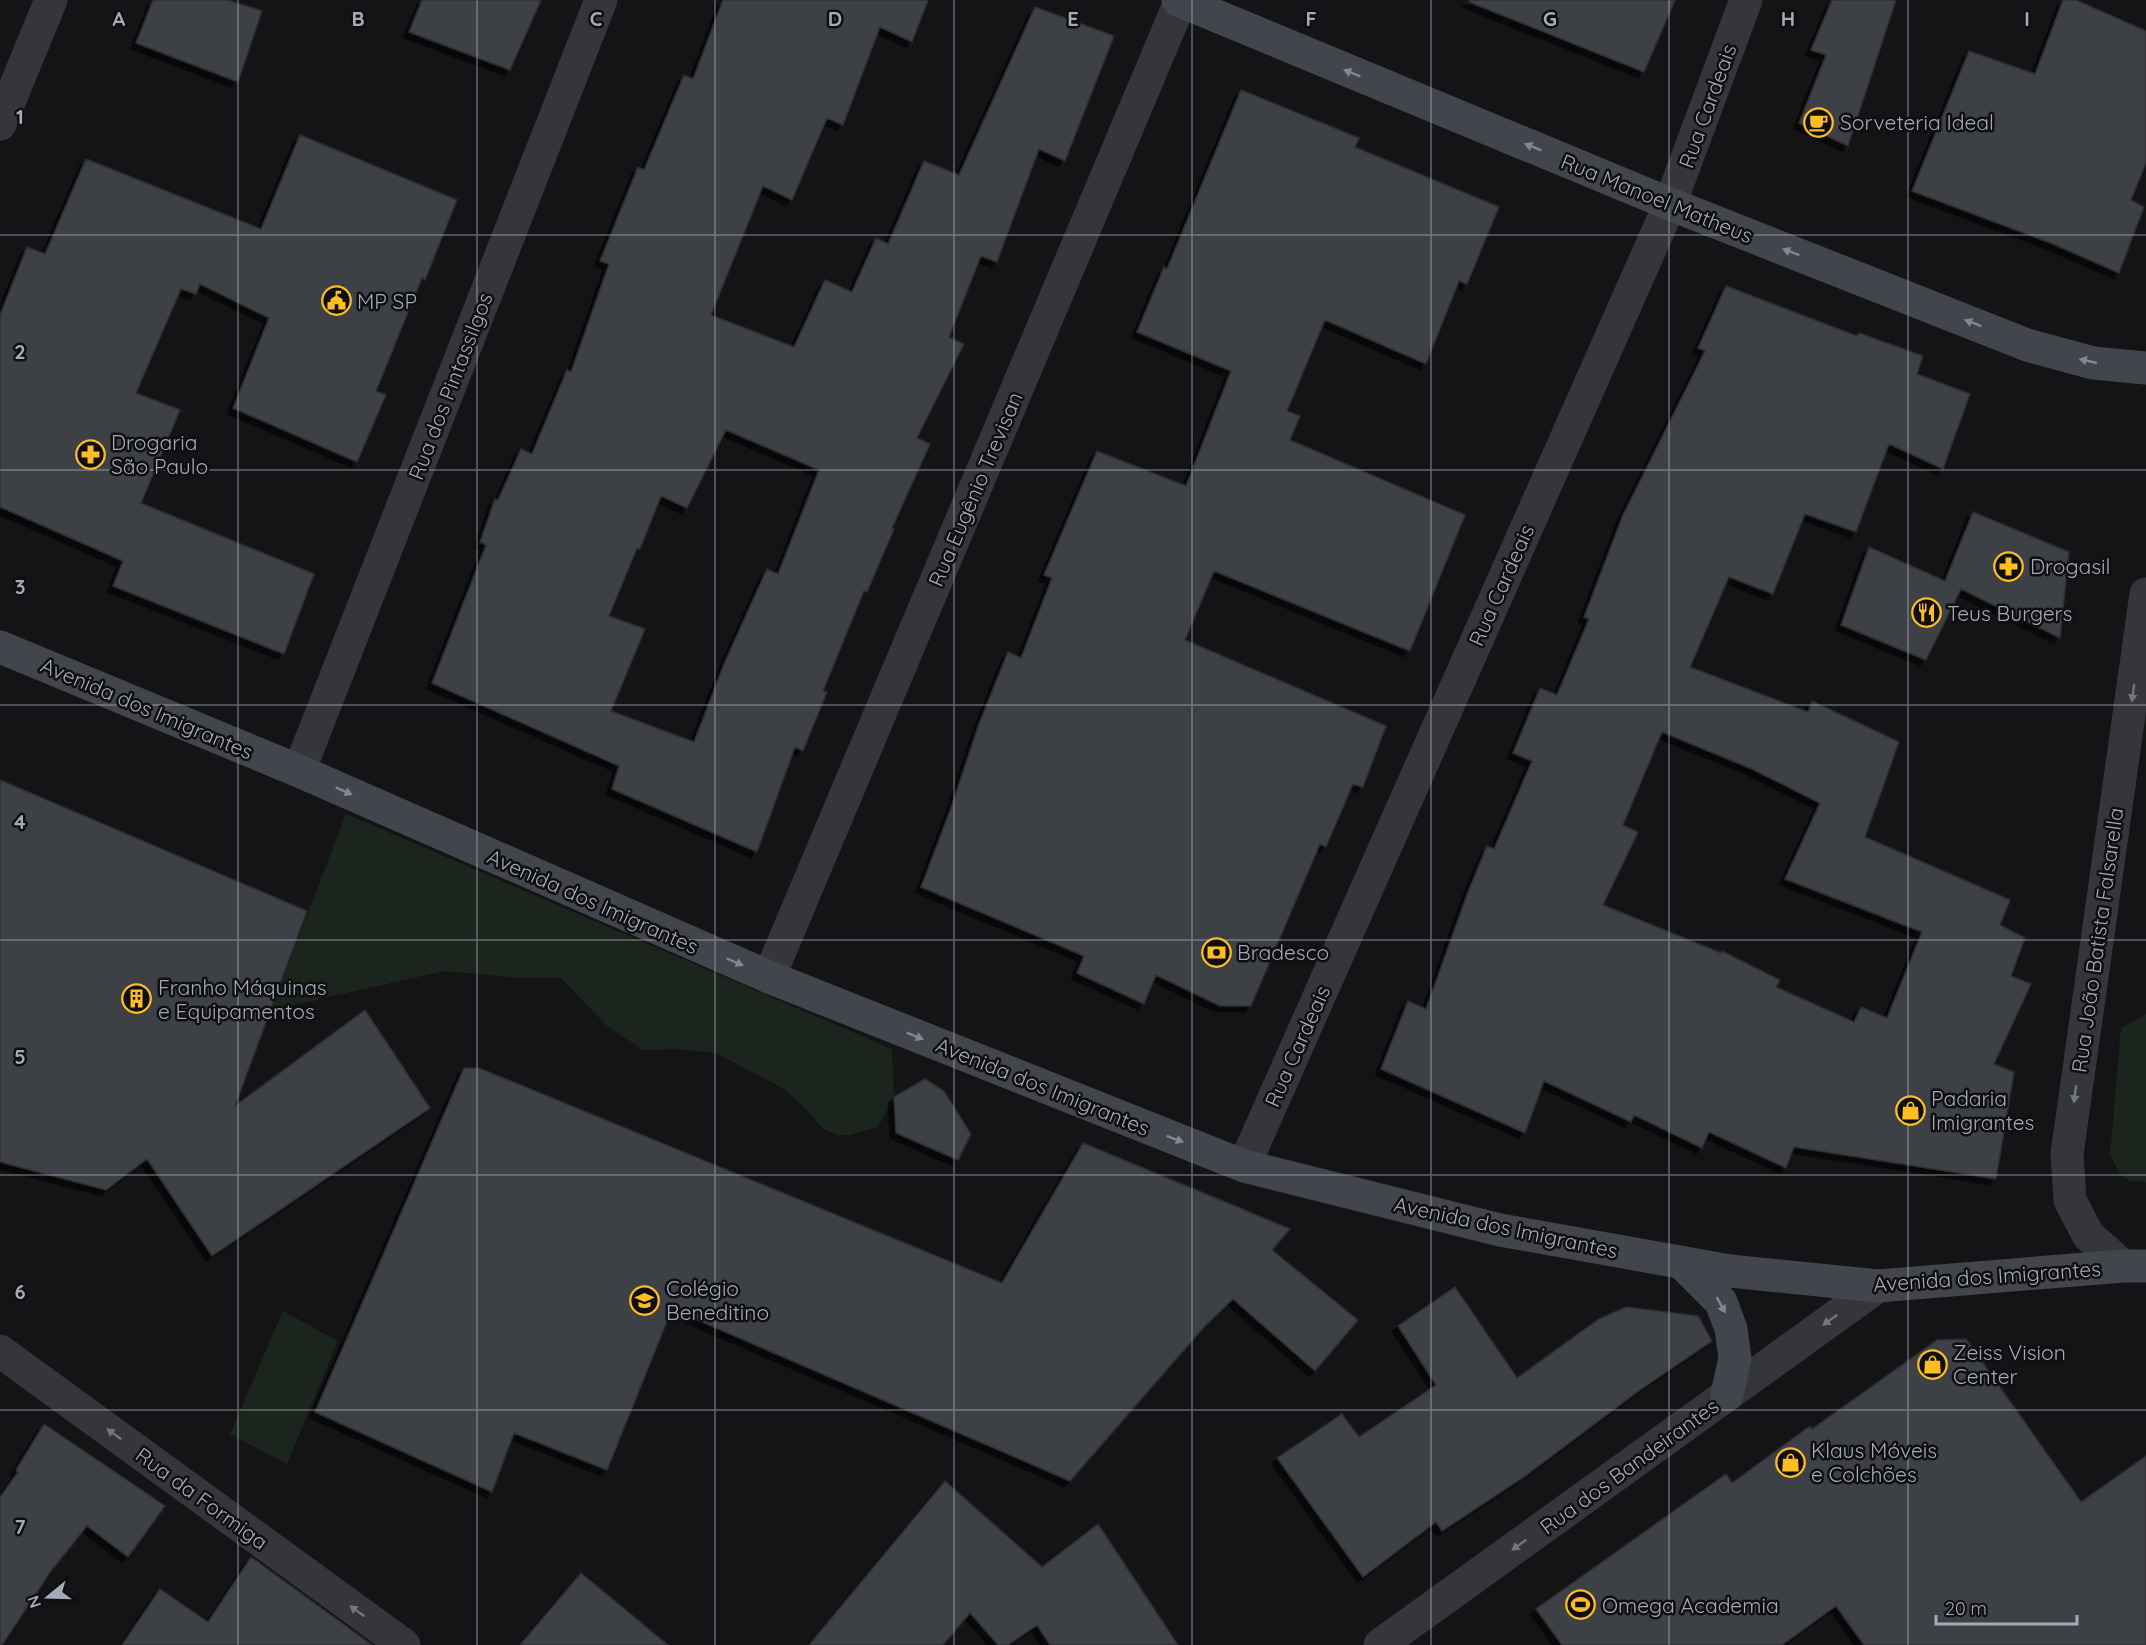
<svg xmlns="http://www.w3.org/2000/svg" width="2146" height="1645" viewBox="0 0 2146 1645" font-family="Quicksand,sans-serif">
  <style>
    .green { fill: #1c251d }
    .building { fill: #3e3f44; stroke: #2e2e33; stroke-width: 1.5; fill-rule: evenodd; filter: url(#shadow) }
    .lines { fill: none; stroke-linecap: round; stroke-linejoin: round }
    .minor { stroke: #35363c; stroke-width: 33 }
    .secondary { stroke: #43454c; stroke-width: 33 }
    .oneway { fill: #838792 }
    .oneway2 { fill: #737680 }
    .grid { fill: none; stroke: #a5aab8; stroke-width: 1.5; stroke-opacity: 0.55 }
    .labels { text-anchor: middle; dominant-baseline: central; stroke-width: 5; stroke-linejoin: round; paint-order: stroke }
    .street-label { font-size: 21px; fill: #a5aab8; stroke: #0f0f11 }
    .poi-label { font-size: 21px; fill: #a5aab8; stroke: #0f0f11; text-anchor: start }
    .grid-label { font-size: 20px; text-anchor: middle; font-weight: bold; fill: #a5aab8; stroke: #0f0f11; stroke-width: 5; stroke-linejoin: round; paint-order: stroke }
  </style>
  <defs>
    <filter id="shadow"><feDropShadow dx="-5.5" dy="5.5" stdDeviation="0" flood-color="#0009"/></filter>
  </defs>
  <rect width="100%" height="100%" fill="#141416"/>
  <path class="green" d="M346,814L892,1049L894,1097L878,1127L850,1135H837L822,1128L806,1109L784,1089L716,1053L675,1049L643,1050L607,1026L561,978H520L444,971L271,1010Z
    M2146,1014V1182L2130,1181L2120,1174L2110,1155L2121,1028Z
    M283,1311L338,1341L287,1464L230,1434Z"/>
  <path class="building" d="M153,0H228L262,11L238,82L136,43Z
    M422,0H541L510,70L409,32Z
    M723,0H928L912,42L880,27L843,125L827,118L792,200L763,186L711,315L794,347L825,280L852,292L876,238L888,244L924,161L959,175L1035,7L1114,36L1065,161L1039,149L997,262L981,256L949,337L964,344L917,438L930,444L892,528L894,529L867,592L864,591L823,691L827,692L803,751L795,747L757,852L612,789L619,766L432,683L486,545L480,542L495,499L498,500L521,449L532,454L567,370L571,372L609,264L600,261L638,167L644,170L684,75L693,79ZM726,430L819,470L778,574L767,569L724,664L694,742L611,711L645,629L609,616L637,548L640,549L661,496L687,508Z
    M1469,0H1675L1644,72L1469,2Z
    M1832,0H1896L1848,146L1799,123L1826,55L1811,50Z
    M2063,0H2076L2146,31V163L2131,200L2144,207L2119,273L2053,244L1912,191L1969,51L2035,74Z
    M1241,90L1359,138L1355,147L1499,207L1467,284L1459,281L1426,364L1325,320L1287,411L1300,416L1290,440L1465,515L1410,651L1214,571L1185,640L1386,726L1363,787L1353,784L1326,847L1320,844L1251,1006H1220L1156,975L1144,1004L1077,973L1084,956L921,887L951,808L979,724L1008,652L1021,658L1052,578L1044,575L1097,451L1186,486L1231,371L1137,332L1164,267L1167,269Z
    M300,135L457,200L425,280L422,278L376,391L386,395L357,462L233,408L269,318L200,284L196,294L181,289L136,393L180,410L141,503L314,574L284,654L113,586L123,561L0,507V315L27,247L45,254L86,159L261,229Z
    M1726,286L1857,336L1859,333L1923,356L1917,374L1970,394L1943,469L1889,444L1856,532L1805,514L1773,594L1729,577L1690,667L1808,712L1812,701L1899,742L1865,837L2010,900L2000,925L2025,938L2011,976L2031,984L1994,1064L2014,1072L1996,1179L1794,1147L1786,1168L1709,1132L1702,1148L1634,1115L1631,1122L1544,1081L1525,1133L1381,1069L1408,1001L1426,1009L1468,892L1487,846L1494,849L1532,761L1513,753L1540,688L1557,695L1589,619L1584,617L1623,515L1705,351L1698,348ZM1662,732L1752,769L1820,803L1785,879L1922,932L1887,1018L1861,1007L1854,1022L1776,987L1780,980L1722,951L1721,953L1603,905L1638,832L1623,825Z
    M1973,512L2069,552L2060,638L1961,589L1926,660L1841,625L1869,547L1945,581Z
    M0,780L307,911L235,1106L365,1010L430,1108L212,1256L147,1159L106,1190L0,1162Z
    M464,1068H479L1002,1283L1083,1143L1290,1229L1272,1250L1358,1320L1315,1371L1233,1299L1204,1327L1070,1481L672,1309L607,1470L514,1433L492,1492L315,1412Z
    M925,1079L944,1091L971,1134L958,1160L896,1133L894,1097Z
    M1455,1287L1517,1378L1599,1319L1626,1307L1698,1316L1712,1341L1640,1390L1524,1477L1442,1531L1436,1522L1363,1577L1277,1458L1342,1414L1359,1437L1436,1385L1398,1326Z
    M1966,1339L2081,1502L2146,1456V1645H1864L1836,1606L1782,1645H1562L1536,1609L1726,1474L1732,1483L1810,1426L1812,1429L1937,1340Z
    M44,1424L165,1506L128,1557L87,1526L51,1571L2,1645H0V1497L18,1472L16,1470Z
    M945,1481L1042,1567L1098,1524L1178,1645H1050L1037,1625L1008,1645H998L970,1613L943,1645H809Z
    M251,1557L372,1645H122L160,1589L208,1622Z
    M581,1573L668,1645H520Z"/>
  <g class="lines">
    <path class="minor" d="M0,124L51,0
      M299,771L601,0
      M769,977L1181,0
      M1244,1166L1670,204L1746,0
      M2123,1266L2088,1235L2070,1200L2067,1154L2146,594
      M0,1351L404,1645
      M1380,1645L1878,1286"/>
    <path class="secondary" d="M1178,0L1670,204L2027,345L2093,363L2146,368
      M0,647L299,771L769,977L1244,1166L1500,1230L1730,1271L1878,1286L2123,1266H2146
      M1681,1262L1721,1302L1731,1329L1735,1358L1727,1395"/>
  </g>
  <defs><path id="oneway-solid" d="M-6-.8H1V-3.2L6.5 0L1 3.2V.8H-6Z" transform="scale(1.5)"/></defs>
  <g class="oneway">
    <use href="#oneway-solid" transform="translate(1352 73) rotate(-158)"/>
    <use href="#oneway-solid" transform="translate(1533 147) rotate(-158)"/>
    <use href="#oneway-solid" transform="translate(1791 252) rotate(-159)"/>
    <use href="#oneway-solid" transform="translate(1973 323) rotate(-159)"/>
    <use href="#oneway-solid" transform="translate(2088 361) rotate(-167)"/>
    <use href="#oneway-solid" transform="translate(344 791) rotate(24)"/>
    <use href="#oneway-solid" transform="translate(735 962) rotate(23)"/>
    <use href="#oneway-solid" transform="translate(915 1036) rotate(22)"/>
    <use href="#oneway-solid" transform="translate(1175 1139) rotate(21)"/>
    <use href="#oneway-solid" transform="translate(1721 1305) rotate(61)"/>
  </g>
  <g class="oneway2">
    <use href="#oneway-solid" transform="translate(2133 693) rotate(98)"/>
    <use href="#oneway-solid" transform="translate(2075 1094) rotate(98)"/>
    <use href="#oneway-solid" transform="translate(1830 1320) rotate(144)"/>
    <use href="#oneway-solid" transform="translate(114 1434) rotate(-144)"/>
    <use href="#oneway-solid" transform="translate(1519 1545) rotate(144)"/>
    <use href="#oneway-solid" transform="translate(357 1611) rotate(-144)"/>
  </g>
  <path class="grid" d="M238,0V1645M477,0V1645M715,0V1645M954,0V1645M1192,0V1645M1431,0V1645M1669,0V1645M1908,0V1645M0,235H2146M0,470H2146M0,705H2146M0,940H2146M0,1175H2146M0,1410H2146"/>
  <defs>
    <symbol id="cafe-ring" viewBox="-11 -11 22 22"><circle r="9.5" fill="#0f0f11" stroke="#ffbd24" stroke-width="1.5"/><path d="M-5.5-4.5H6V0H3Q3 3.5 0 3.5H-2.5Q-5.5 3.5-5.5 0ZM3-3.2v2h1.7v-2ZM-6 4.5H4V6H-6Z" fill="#ffbd24"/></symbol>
    <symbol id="civic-ring" viewBox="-11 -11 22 22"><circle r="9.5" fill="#0f0f11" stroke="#ffbd24" stroke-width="1.5"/><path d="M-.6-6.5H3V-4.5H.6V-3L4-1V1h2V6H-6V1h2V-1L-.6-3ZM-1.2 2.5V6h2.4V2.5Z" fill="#ffbd24"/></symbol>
    <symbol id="pharmacy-ring" viewBox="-11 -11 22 22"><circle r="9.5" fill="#0f0f11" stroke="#ffbd24" stroke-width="1.5"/><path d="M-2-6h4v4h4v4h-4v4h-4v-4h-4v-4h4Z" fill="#ffbd24"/></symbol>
    <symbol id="restaurant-ring" viewBox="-11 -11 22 22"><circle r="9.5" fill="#0f0f11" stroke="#ffbd24" stroke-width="1.5"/><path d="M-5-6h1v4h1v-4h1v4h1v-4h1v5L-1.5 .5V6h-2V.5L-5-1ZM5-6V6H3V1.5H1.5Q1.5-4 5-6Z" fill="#ffbd24"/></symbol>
    <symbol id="bank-ring" viewBox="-11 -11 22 22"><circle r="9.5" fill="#0f0f11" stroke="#ffbd24" stroke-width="1.5"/><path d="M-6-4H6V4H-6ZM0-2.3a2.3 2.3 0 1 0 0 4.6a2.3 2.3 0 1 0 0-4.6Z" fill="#ffbd24"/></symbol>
    <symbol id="building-ring" viewBox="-11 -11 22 22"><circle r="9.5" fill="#0f0f11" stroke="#ffbd24" stroke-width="1.5"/><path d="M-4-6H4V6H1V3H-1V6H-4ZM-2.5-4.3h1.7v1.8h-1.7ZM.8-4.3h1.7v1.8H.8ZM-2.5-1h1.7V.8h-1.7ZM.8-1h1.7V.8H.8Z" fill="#ffbd24"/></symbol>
    <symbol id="shop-ring" viewBox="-11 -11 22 22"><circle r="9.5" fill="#0f0f11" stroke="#ffbd24" stroke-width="1.5"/><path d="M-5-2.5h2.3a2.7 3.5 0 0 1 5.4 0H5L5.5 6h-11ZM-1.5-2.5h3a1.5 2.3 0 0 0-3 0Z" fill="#ffbd24"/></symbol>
    <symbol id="school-ring" viewBox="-11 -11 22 22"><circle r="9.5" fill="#0f0f11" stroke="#ffbd24" stroke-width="1.5"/><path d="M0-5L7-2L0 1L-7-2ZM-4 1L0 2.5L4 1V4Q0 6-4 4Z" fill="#ffbd24"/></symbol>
    <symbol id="stadium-ring" viewBox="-11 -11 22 22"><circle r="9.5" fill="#0f0f11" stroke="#ffbd24" stroke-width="1.5"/><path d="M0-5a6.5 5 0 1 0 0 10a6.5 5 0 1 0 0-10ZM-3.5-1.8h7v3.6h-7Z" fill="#ffbd24"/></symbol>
  </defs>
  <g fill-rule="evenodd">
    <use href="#cafe-ring" x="1802" y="106" width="33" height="33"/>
    <use href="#civic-ring" x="320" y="284" width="33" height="33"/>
    <use href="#pharmacy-ring" x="74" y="438" width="33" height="33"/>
    <use href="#pharmacy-ring" x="1992" y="550" width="33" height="33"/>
    <use href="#restaurant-ring" x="1910" y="596" width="33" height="33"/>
    <use href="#bank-ring" x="1200" y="936" width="33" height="33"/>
    <use href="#building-ring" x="120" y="982" width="33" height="33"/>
    <use href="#shop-ring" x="1894" y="1094" width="33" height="33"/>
    <use href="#school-ring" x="628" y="1284" width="33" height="33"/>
    <use href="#shop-ring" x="1916" y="1348" width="33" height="33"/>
    <use href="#shop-ring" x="1774" y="1446" width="33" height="33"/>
    <use href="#stadium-ring" x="1564" y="1588" width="33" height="33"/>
  </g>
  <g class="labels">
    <g class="street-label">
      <text transform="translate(1707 106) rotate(-70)">Rua Cardeais</text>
      <text transform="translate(1657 198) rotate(22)">Rua Manoel Matheus</text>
      <text transform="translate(450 386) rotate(-69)">Rua dos Pintassilgos</text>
      <text transform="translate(975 489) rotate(-67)">Rua Eugênio Trevisan</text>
      <text transform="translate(1501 585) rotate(-66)">Rua Cardeais</text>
      <text transform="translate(147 708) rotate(23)">Avenida dos Imigrantes</text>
      <text transform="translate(593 901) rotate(24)">Avenida dos Imigrantes</text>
      <text transform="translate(2097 940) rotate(-82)">Rua João Batista Falsarella</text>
      <text transform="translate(1297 1046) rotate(-66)">Rua Cardeais</text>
      <text transform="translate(1043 1086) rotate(22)">Avenida dos Imigrantes</text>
      <text transform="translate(1506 1227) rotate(12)">Avenida dos Imigrantes</text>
      <text transform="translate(1987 1276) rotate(-4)">Avenida dos Imigrantes</text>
      <text transform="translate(1629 1466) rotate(-36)">Rua dos Bandeirantes</text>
      <text transform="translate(202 1498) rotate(36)">Rua da Formiga</text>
    </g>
    <g class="poi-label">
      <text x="1840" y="122">Sorveteria Ideal</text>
      <text x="357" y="301">MP SP</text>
      <text x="111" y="442">Drogaria<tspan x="111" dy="24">São Paulo</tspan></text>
      <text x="2030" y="566">Drogasil</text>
      <text x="1947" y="613">Teus Burgers</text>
      <text x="1237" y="952">Bradesco</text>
      <text x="158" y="987">Franho Máquinas<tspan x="158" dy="24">e Equipamentos</tspan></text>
      <text x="1931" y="1098">Padaria<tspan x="1931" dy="24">Imigrantes</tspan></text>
      <text x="666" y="1288">Colégio<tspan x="666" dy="24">Beneditino</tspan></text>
      <text x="1953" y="1352">Zeiss Vision<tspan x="1953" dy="24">Center</tspan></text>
      <text x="1811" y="1450">Klaus Móveis<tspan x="1811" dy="24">e Colchões</tspan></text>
      <text x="1602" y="1605">Omega Academia</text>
    </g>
  </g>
  <g class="grid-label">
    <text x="119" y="26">A</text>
    <text x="358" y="26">B</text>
    <text x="596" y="26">C</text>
    <text x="835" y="26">D</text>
    <text x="1073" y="26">E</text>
    <text x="1311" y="26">F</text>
    <text x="1550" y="26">G</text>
    <text x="1788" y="26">H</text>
    <text x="2027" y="26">I</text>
    <text x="20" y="124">1</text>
    <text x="20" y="359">2</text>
    <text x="20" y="594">3</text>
    <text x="20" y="829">4</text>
    <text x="20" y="1064">5</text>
    <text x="20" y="1299">6</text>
    <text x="20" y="1534">7</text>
  </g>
  <g transform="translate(48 1597) rotate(251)" stroke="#0f0f11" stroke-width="4.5" paint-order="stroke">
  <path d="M0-4.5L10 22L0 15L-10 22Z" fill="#a5aab8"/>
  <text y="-9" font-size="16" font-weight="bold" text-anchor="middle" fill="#a5aab8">N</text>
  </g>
  <path d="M1936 1615v9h141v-9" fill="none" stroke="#a5aab8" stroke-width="3"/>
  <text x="1945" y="1615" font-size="18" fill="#a5aab8" stroke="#0f0f11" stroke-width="4.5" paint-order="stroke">20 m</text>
</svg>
